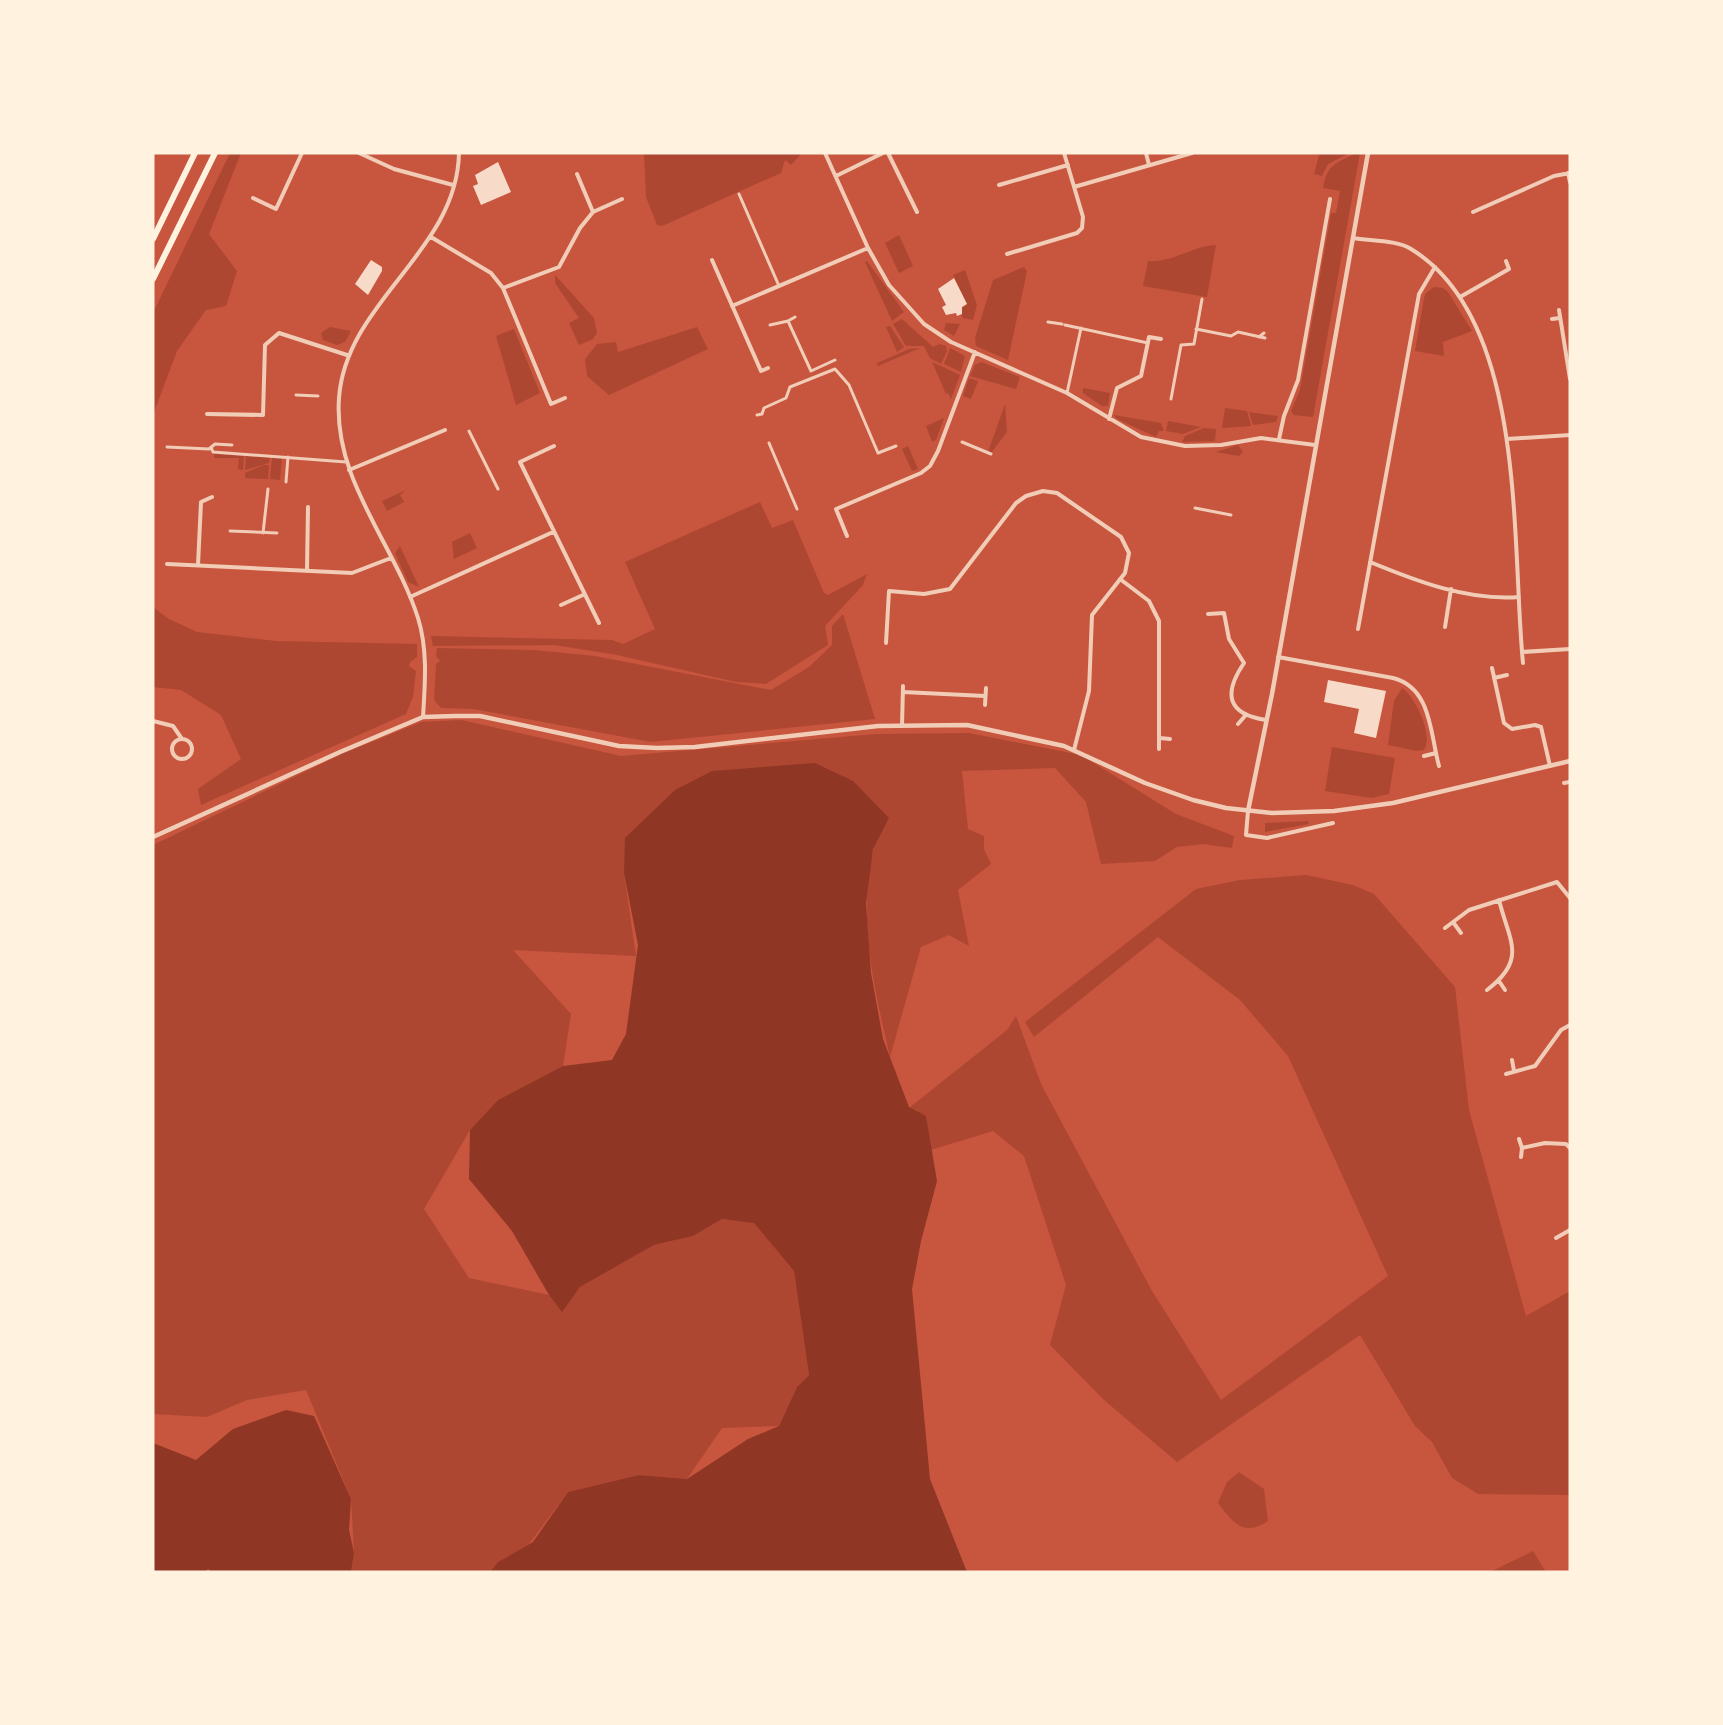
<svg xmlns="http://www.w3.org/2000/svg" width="1723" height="1725" viewBox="0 0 1723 1725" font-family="'Playfair Display',serif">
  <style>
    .green { fill: #ae4732 }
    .water { fill: #8f3625 }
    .building { fill: #f7dbc8 }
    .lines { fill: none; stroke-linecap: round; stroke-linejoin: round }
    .pedestrian { stroke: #f1ccb7; stroke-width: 3 }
    .minor { stroke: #f1ccb7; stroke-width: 4 }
    .tertiary { stroke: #f1ccb7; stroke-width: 4.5 }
    .trunk { stroke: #fff3e0; stroke-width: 6 }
  </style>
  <rect width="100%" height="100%" fill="#c8553d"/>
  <path class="green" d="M230,153H241L209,234L237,271L226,306L206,310L177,351L153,415V313Z
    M644,153H802L791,165L785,160L781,173L662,226L657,225L646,197Z
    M1324,153H1350L1328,164L1322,176L1314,174L1319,155Z
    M1356,153H1360L1313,417L1294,415L1291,411L1300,390L1331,213H1336L1340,191L1323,188C1327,164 1335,164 1356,153Z
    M899,235L913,266L899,273L885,243Z
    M1216,245L1207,297L1143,286L1148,261C1172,263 1192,246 1216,245Z
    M867,261L904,312L892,321L865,262Z
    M1024,267L1027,271L1008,360L976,346L975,338L993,280Z
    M965,270L977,305L973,320L963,318L960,310L967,304L953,275Z
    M555,275L594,318L597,333L593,339L579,345L569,323L579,318L555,283Z
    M1434,287L1443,288L1448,292L1472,331L1443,342L1444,356L1415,351L1424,298L1426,293Z
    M902,319L933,347L940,344L946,346L947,351L941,364L930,358L924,346H906L893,324Z
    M946,323L960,324L954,336L944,330Z
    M890,326L904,347L897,352L886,327Z
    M330,327L351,331L345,342L337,345L323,340L321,333Z
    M697,327L708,349L609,395L587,376L585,359L597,344L616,342L618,352Z
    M514,329L540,393L516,405L496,336Z
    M920,348L878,366L877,363L909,349Z
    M950,348L965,356L961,372L944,364Z
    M932,362L960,375L951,399L948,393L946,394Z
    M981,362L1020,377L1016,389L970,376L975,365Z
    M969,378L978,381L971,399L963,396Z
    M1083,388L1110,393L1108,406H1102L1083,393Z
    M1005,404L1007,432L991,453L988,452Z
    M1225,408L1247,411L1251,426L1222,428Z
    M1249,412L1278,416L1276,422L1253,425Z
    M1114,415L1161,423L1164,431H1159L1156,437L1117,419Z
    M944,418L936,440L932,442L926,426Z
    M1168,421L1201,427L1183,434L1166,431Z
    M1204,428L1216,429L1215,441L1182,442L1185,436Z
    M1238,445L1243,452L1239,456L1216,452Z
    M908,446L918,469L912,471L902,449Z
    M214,454L244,456L243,470L238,469L239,458H214Z
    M246,456L270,457L269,463L245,470Z
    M272,457L282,458L280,480L270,479Z
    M264,465H269L268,479L245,478V473Z
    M406,490L400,495L404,502L387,511L382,501Z
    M760,502L772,528L793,520L824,593L828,595L867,574L863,585L825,626L828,645L766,684L736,682L617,655L555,645L433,646L431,636L612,640L623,644L655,629L625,562Z
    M470,533L477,548L454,559L452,542Z
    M400,546L419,587L408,582L395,553Z
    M153,607L169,619L197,632L276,641L417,644V657L410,662L409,666L416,671L413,697L406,714L201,805L198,789L241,759L221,715L181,690L153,687Z
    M843,614L875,719L651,742L473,709L441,708L434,700L436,664L440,661L436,656L437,648L534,650L595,656L771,690L809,667L832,645V626Z
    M1402,688C1415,696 1434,736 1424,750L1417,751L1388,745L1394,701Z
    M461,720L621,756L876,734L969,733L1081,755L1176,814L1234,836L1232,848L1203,844L1177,847L1155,861L1101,864L1086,802L1055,768L962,771L968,829L984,836V849L991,864L958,890L969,946L949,935L921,947L890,1057C875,991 857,920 873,851C875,840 884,828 889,818L624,873L636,956L513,950L571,1014L563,1066L498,1100L470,1130L424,1209L469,1278L549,1295L562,1311L580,1287L654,1245L693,1236L722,1219L754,1222L794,1271L809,1375L797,1387L779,1426L722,1428L687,1479L639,1475L568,1492L529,1544L498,1562L490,1572H351L354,1553L351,1499L306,1390L247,1400L207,1417L153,1414V845L342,754L421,722Z
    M1332,747L1395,758L1389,794L1372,798L1325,791Z
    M1308,821L1309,824L1265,832V823Z
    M1306,875L1353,885L1374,894L1455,987L1469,1110L1526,1316L1570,1291V1495L1478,1494L1452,1478L1432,1442L1415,1426L1360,1335L1177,1462L1104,1400L1050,1345L1066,1285L1024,1156L993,1131L931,1150L926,1116L909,1108L1007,1030L1016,1016L1041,1084L1152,1291L1221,1400L1388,1276L1288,1056L1240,1000L1158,937L1034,1037L1025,1022L1196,889L1240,880Z
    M1239,1472L1264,1489L1268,1521C1244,1537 1233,1523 1218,1503L1227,1482Z
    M1533,1551L1546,1572H1490Z"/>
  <path class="water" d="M815,763L853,781L889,818L873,849L866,904L871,973L883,1039L909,1107L926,1116L937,1181L921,1241L912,1289L930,1479L967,1572H490L498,1562L533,1542L568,1492L639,1475L687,1479L748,1439L779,1426L797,1387L809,1375L794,1271L754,1223L722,1219L693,1236L654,1245L580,1287L562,1312L549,1295L512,1231L469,1179L470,1130L498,1100L563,1066L612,1060L626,1034L638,945L624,873L625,838L675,790L712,771Z
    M286,1410L314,1416L351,1499L349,1530L354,1553L351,1572H212L208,1569L205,1572H153V1443L196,1460L233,1429Z"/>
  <path class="building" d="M498,162L511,192L481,205L473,186L478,184L475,175Z
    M371,260L382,267V271L368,295L355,284Z
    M954,278L967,304L962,307V314L957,316L956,313L946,315L942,307L946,305L938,289Z
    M1328,680L1386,691L1376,738L1354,733L1359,709L1324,702Z"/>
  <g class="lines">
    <path class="pedestrian" d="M739,194L779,286
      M788,321L795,317
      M1048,322L1062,324
      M770,325L788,321L811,371L835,360
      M1065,325L1148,343
      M1196,329L1231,336L1238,332L1265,338
      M1259,337L1264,333
      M1067,393L1081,328
      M296,395L318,396
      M1171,399L1181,345L1194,344L1202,299
      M757,415L762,414L764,408L786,398L790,387L835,369L849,385L878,453L896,446
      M469,431L498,489
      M962,442L991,454
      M769,443L797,509
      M167,447L209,449L215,444L232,445
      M211,447L213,452L346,462
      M286,482L288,457
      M1195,508L1231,515
      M230,531L277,533
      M263,533L268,489"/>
    <path class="minor" d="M359,153L394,169L453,185
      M825,153L868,248L889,285L924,324L951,342L1067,393L1141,437L1185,446L1221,445L1261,438L1315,445
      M888,153L917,212
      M1146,153L1149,165
      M1568,173L1570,182
      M577,174L593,212
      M836,176L883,153
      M999,185L1068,165
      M1074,187L1192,153
      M253,198L276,209L302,153
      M1473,212L1554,176L1570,173
      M431,237L491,273L503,288L551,404L565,398
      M1353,238C1370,241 1397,240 1411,249C1528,320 1511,543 1523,663
      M1007,254L1077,233L1082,228L1083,217L1064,153
      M712,260L761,371L768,368
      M503,288L559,267L580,228L593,212L622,199
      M1460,297L1509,269L1506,261
      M732,306L868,248
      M1559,310L1570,379
      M1552,319L1560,318
      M207,414L263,415L265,345L279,333L347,355
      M1109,419L1117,388L1141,376L1149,337L1161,339
      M1279,439L1284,416L1298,380L1330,199
      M1507,439L1570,435
      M554,446L520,462L599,623
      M349,470L445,430
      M847,536L836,509L921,473L930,466L938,451L975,352
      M1370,562C1416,581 1468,601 1519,597
      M167,564L352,573L391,558
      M198,565L201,502L212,497
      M307,570L308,507
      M1120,579L1149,601L1159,621V749
      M410,597L553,532
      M561,605L583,595
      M1208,614L1224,613L1229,639L1244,663C1223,694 1227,714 1266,720
      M1445,627L1451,589
      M1358,629L1419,294L1435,267
      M886,643L889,591L924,594L950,589L1016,503L1026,496L1043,491L1057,493L1121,537L1129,553L1125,573L1092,615L1089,691L1074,750
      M1522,652L1570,649
      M1278,657L1393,678C1432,688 1430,734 1439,766
      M1492,668L1504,723L1512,729L1535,725L1541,727L1550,766
      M1494,678L1507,675
      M903,692L985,696
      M985,705L986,688
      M423,717C425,684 428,650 418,618C394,543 333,480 339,398C346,301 457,252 459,153
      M153,721L173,726L182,739
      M1238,724L1245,716
      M902,726L903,686
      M1160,738L1170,739
      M172 749a10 10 0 1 1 20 0a10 10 0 1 1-20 0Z
      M1424,756L1436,753
      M1564,783L1570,782
      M1248,811L1246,835L1267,838L1333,823
      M1453,922L1461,933
      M1445,928L1469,910L1557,882L1570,898
      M1499,981L1505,990
      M1487,990C1528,959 1509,941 1499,900
      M1512,1060L1514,1071
      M1506,1074L1535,1066L1561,1030L1570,1025
      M1519,1139L1522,1148L1521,1157
      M1522,1148L1545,1143L1566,1144L1570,1148
      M1556,1238L1570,1230"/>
    <path class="tertiary" d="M1248,811L1272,694L1368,153
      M153,837L340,752L423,717L455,716H480L619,746L657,748L695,747L878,726L967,725L1064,746L1145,783L1193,800L1226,808L1272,813L1334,811L1393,803L1570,761"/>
    <path class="trunk" d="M153,239L195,153
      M153,279L215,153"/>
  </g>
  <rect width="1723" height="1725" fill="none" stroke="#fff3e0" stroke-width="309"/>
</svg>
